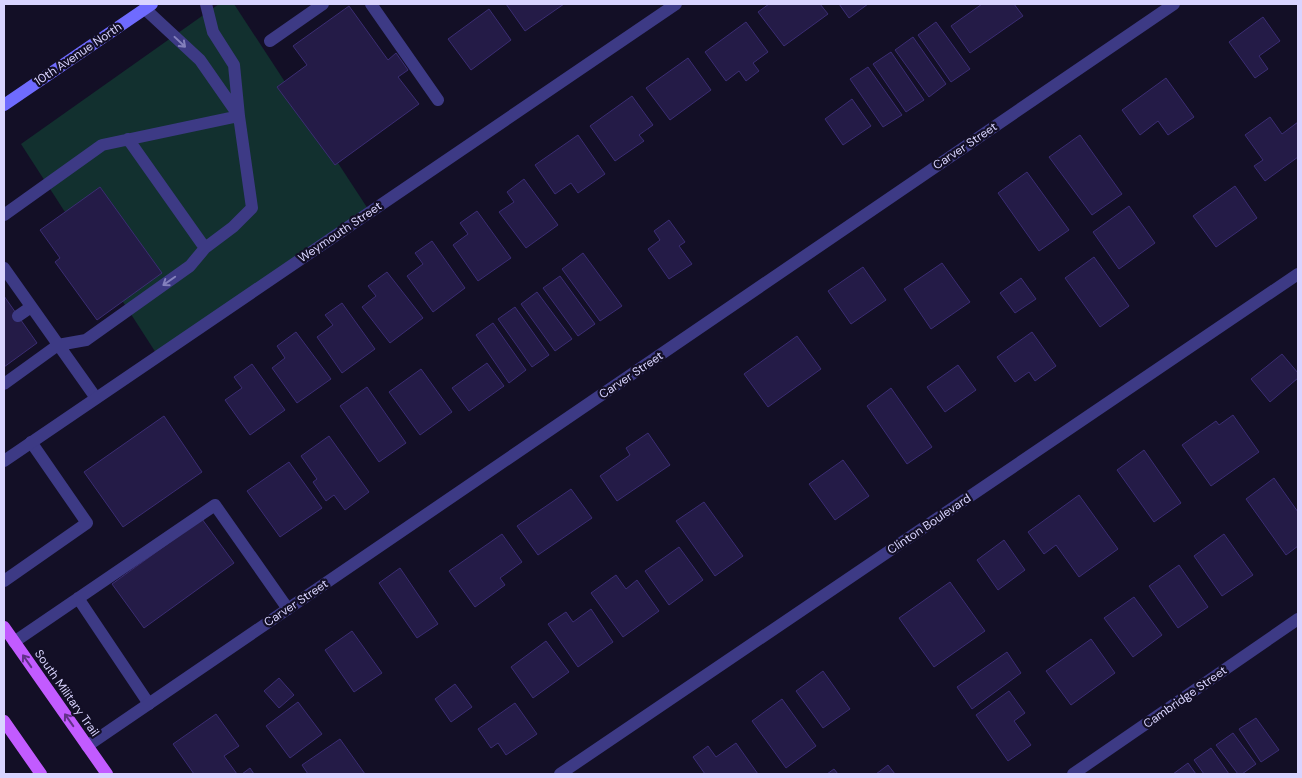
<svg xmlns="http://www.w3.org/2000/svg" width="1302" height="778" viewBox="0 0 1302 778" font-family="'DM Sans',sans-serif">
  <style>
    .green { fill: #12302f }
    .building { fill: #241b47; stroke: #3b2d73 }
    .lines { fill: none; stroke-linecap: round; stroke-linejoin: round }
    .lane { stroke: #3d3a85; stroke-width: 12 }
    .street { stroke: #3d3a85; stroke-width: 12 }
    .secondary { stroke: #6f6bff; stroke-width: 12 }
    .primary { stroke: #c25bff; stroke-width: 12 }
    .oneway { stroke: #837fbc }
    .oneway2 { stroke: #623188 }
    .labels { text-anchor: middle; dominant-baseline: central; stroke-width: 4.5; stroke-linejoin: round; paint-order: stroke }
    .street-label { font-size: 12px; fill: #d9d4ff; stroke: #130f26 }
  </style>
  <rect width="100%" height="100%" fill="#130f26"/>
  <path class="green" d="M219,4H234L370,212L158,356L21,144Z"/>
  <path class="building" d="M506,4H564L525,31Z
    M769,4H820L828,14L784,46L758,12Z
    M839,4H868L849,18Z
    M982,4H1014L1023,16L970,53L951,26Z
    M349,6L388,60L396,53L408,70L398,77L419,104L335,165L277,87L307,65L293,46Z
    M489,9L511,40L471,70L448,39Z
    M1263,17L1280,41L1259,56L1268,69L1255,78L1229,42Z
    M746,22L768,52L753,63L759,71L746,81L739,71L726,81L705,52Z
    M936,22L970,69L951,82L918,35Z
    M913,37L946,84L929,97L895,50Z
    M891,52L924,100L906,112L873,64Z
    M688,58L711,90L670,120L646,88Z
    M868,67L902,115L883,127L850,79Z
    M1166,78L1194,117L1168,135L1158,121L1140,135L1122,110Z
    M632,96L653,125L639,135L644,141L615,161L590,126Z
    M852,99L871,126L843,145L825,119Z
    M1270,117L1282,134L1298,122V157L1265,181L1254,166L1263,160L1245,135Z
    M578,135L605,174L578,193L571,183L555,194L535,165Z
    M1080,135L1122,194L1092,215L1049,157Z
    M1027,172L1069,230L1039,251L998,193Z
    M524,179L558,225L526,248L499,212L514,202L507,192Z
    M1235,186L1257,218L1216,247L1193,216Z
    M100,187L162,273L97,320L55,262L60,258L40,230Z
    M1129,206L1155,243L1119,269L1093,232Z
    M477,211L511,258L478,281L453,245L468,234L460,223Z
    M669,220L685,242L679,246L692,264L669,279L648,249L660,240L654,231Z
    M432,241L465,288L433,312L407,276L423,264L415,253Z
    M583,253L622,306L600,321L562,269Z
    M1094,257L1129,306L1100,327L1065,278Z
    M942,263L970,302L931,329L904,289Z
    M863,267L886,300L851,324L828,291Z
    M387,272L423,318L390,343L362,307L376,296L368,286Z
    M560,276L595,324L578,336L543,288Z
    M1021,278L1036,299L1015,313L1000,293Z
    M537,292L572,339L555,351L521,304Z
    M4,296L37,343L4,367Z
    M342,303L375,349L342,373L317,337L333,325L325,315Z
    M515,307L549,355L532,367L498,319Z
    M493,323L526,370L509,383L476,335Z
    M296,332L331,379L297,403L272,368L285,358L277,346Z
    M1032,332L1056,366L1035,381L1029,372L1015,382L997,357Z
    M797,336L821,369L768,407L744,374Z
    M1282,354L1298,373V378L1270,402L1251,379Z
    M487,363L504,386L469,411L452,388Z
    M252,364L285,410L250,435L225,400L242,388L234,377Z
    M958,365L976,390L945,412L927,387Z
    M421,369L452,412L420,435L389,392Z
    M367,387L406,443L379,462L340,406Z
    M891,388L932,447L907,464L867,406Z
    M1233,415L1259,452L1211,486L1182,445L1216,421L1219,425Z
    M164,416L202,472L123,527L84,472Z
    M648,433L670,465L617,501L600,476L630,455L626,448Z
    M329,436L369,492L345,510L334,495L326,501L313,482L317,479L301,456Z
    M1144,450L1181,503L1154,522L1117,470Z
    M843,460L869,496L835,520L809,484Z
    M289,462L322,508L280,537L247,491Z
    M1274,478L1298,512V546L1286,555L1246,499Z
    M571,489L592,518L538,555L517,526Z
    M1079,495L1118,549L1079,577L1056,545L1044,554L1028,532Z
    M704,502L743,556L715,576L676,521Z
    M202,519L234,563L144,628L112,584Z
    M502,534L522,562L500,578L505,585L475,607L449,571Z
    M1224,534L1253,575L1222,596L1194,556Z
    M1004,540L1025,570L998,590L977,560Z
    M679,547L703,580L669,605L645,571Z
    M1179,565L1208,607L1178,628L1149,586Z
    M400,568L438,624L417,638L379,583Z
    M616,575L626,589L637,580L659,611L623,637L591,593Z
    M950,582L985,631L934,667L899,618Z
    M1134,597L1162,635L1133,657L1104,618Z
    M591,609L613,642L578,667L548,624L566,612L573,622Z
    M352,631L382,673L354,692L325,650Z
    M1091,639L1115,673L1071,705L1046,671Z
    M546,641L569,672L533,698L511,667Z
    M1007,652L1021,673L972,709L957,687Z
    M823,671L850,709L823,728L796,691Z
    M279,678L294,695L279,708L264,691Z
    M455,684L472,707L451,722L435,699Z
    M1009,691L1025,713L1014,721L1031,745L1008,761L976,715Z
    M782,699L816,746L786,768L752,721Z
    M298,702L322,734L290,758L266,726Z
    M515,703L537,734L506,755L498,743L491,748L478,729Z
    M216,714L239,746L224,756L237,774H194L173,744Z
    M1256,718L1279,750L1261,762L1239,729Z
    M1233,733L1256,764L1242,774H1238L1216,745Z
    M340,739L365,774H308L302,765Z
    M736,743L758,774H705L693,757L708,746L716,757Z
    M1211,748L1229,774H1204L1194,760Z
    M1188,763L1196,774H1173Z
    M888,765L895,774H876Z
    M250,768L254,774H242Z
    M834,769L838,774H827Z"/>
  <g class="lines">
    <path class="lane" d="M371,4L438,100
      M145,9L200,60L239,116L234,65L213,32L206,4
      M270,41L323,4
      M4,215L102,145L239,116L252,208L233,227L205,248L128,139
      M4,268L96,398
      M18,316L31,307
      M4,384L58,345L86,340L190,266L205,248
      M4,581L87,523L31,442
      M78,598L149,704
      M14,642L215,505L288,609"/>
    <path class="street" d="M4,461L676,4
      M87,746L1174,4
      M560,774L1298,274
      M1073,774L1298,619"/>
    <path class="secondary" d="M4,105L152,4"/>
    <path class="primary" d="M4,627L107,774
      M4,721L41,774"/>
  </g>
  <defs><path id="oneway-shaft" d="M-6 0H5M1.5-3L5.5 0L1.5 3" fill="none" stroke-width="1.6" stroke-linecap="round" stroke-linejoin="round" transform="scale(1.25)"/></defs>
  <g class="oneway">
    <use href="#oneway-shaft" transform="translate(180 42) rotate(43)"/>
    <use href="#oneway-shaft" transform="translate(169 281) rotate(145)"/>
  </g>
  <g class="oneway2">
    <use href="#oneway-shaft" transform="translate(27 661) rotate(-125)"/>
    <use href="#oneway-shaft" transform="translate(69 720) rotate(-125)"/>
  </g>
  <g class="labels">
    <g class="street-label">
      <text transform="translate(78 54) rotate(-34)">10th Avenue North</text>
      <text transform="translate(965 146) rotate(-34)">Carver Street</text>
      <text transform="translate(340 232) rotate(-34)">Weymouth Street</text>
      <text transform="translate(631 375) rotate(-34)">Carver Street</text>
      <text transform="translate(929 524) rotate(-34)">Clinton Boulevard</text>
      <text transform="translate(296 603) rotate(-34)">Carver Street</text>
      <text transform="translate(67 693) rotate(55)">South Military Trail</text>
      <text transform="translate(1185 697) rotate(-35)">Cambridge Street</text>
    </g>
  </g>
  <rect width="1302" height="778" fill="none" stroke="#d9d4ff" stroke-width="10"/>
</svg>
